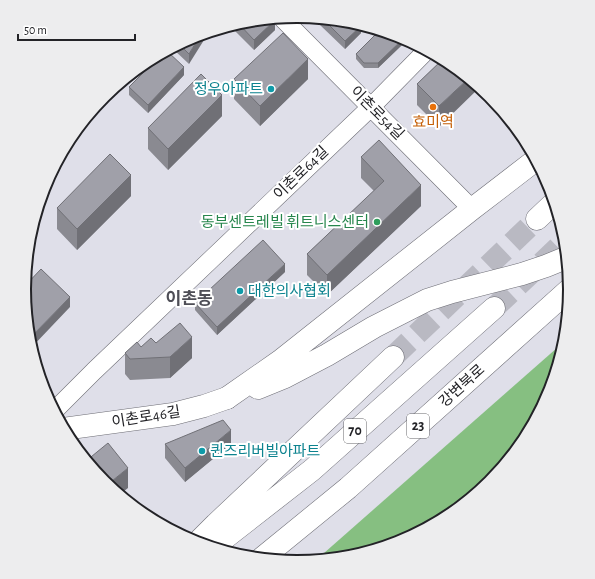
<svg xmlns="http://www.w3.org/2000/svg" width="595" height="579" viewBox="0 0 595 579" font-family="'Alegreya Sans','Noto Sans KR',sans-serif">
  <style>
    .green { fill: #86bf81 }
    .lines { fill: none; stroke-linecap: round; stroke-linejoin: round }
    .highway-tunnel { stroke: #b9b9c2; stroke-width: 22; stroke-dasharray: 22 11; stroke-linecap: butt }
    .street-casing { stroke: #6d6d75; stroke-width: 19 }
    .secondary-casing { stroke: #6d6d75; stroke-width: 23 }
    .highway-casing { stroke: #6d6d75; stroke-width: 23 }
    .street { stroke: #fff; stroke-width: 18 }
    .secondary { stroke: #fff; stroke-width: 22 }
    .highway { stroke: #fff; stroke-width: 22 }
    .wall { fill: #8a8a91 }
    .shaded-wall { fill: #707076 }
    .building { fill: #a0a0a9; stroke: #707076 }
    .culture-dot { fill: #0f9aa8; stroke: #fff; stroke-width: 1.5 }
    .food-dot { fill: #e8710a; stroke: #fff; stroke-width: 1.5 }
    .leisure-dot { fill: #2e9e5b; stroke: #fff; stroke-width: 1.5 }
    .labels { text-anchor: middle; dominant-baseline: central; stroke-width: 4; stroke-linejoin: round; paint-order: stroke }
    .shield { fill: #fff; stroke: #656568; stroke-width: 1 }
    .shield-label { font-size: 14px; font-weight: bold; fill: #232327 }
    .culture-label { font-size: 15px; fill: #0d838f; stroke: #fff; text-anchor: start }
    .street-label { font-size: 15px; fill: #232327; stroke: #fff }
    .food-label { font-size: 15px; fill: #c56008; stroke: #fff }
    .leisure-label { font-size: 15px; fill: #27864d; stroke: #fff; text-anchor: end }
    .quarter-label { font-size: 17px; font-weight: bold; fill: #4e4e56; stroke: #fff }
    .rim { fill: none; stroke: #232327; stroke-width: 2 }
  </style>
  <rect width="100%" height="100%" fill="#dfdfe9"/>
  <path class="green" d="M566,340L550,394L525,442L491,483L449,517L402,542L351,558L315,561Z"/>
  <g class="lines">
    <path class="highway-tunnel" d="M494,308L566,240
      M393,357L537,219"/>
    <defs>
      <path id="street" d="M282,18L472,209
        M54,412L55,410L94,371L371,107L427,50"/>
      <path id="secondary" d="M63,429L173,414L204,406L227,398"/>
      <path id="highway" d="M537,219L555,202
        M258,388L285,377L327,355L374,327L427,300L452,292L522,274L546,266L568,257
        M227,398L280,361L472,209L537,159
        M197,543L216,524L393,357
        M212,548L312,470L494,308
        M261,559L348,488L571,288"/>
    </defs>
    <use href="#street" class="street-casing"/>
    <use href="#secondary" class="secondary-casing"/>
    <use href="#highway" class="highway-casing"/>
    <use href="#street" class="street"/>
    <use href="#secondary" class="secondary"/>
    <use href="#highway" class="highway"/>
  </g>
  <path class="wall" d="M320,18L351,21L361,33L345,49L320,25Z
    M244,21L275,30L254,50L230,26Z
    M193,37L189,64L172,48Z
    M402,45L378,68H364L356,59V54Z
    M443,59L439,127L417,105V84Z
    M184,75L148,113L129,95V87Z
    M234,79H308L260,126L234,99Z
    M222,116L168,170L148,149V128Z
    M361,157L421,206L327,295L307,275V254L374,191L361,178Z
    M131,196L77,250L57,229V208Z
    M285,272L217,335L195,310V303Z
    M156,343L192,358L170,378L130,380L125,374V353L141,347Z
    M165,444H231L185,482L165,458Z"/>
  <path class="shaded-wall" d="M275,20V30L254,50V40Z
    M361,26V33L345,49V41Z
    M209,32L189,64V54L201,34Z
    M402,40V45L378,68V63Z
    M308,59V79L260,126V106Z
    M184,67V75L148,113V105Z
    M469,78L480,87L439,127V106Z
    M222,95V116L168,170V149Z
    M131,175V196L77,250V229Z
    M421,185V206L327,295V275Z
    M285,264V272L217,335V327Z
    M70,297V307L31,348L29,339Z
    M192,337V358L170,378V357Z
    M231,430V444L185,482V468Z
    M128,468V488L119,495L107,485Z"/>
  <path class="building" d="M273,18L275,20L254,40L238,23L244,21Z
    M322,18L351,21L359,24L361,26L345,41Z
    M380,30L399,36L402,40L378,63H364L356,54Z
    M283,33L308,59L260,106L234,79Z
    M201,34L189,54L179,44L193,37Z
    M167,51L184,67L148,105L129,87L144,72L146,62Z
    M443,59L450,62L469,78L439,106L417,84Z
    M201,74L222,95L168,149L148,128Z
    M379,140L421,185L327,275L307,254L384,181L361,157Z
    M110,154L131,175L77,229L57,208Z
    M263,240L285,264L217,327L195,303Z
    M41,269L70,297L29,339L24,287Z
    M180,323L192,337L170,357L130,359L125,353L137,342L141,347L151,338L156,343Z
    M223,420L231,430L185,468L165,444Z
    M108,443L128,468L107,485L104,483L86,461Z"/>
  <g class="culture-dot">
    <circle cx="271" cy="89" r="4"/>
    <circle cx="240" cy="291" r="4"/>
    <circle cx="202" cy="451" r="4"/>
  </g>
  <circle class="food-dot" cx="433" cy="107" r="4"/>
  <circle class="leisure-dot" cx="377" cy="222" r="4"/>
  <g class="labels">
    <g class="shield">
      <rect x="407" y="414" width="22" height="24" rx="3"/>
      <rect x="344" y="419" width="22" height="24" rx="3"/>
    </g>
    <g class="shield-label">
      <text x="418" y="426">23</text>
      <text x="355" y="431">70</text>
    </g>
    <g class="culture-label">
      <text x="263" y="89" text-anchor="end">정우아파트</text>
      <text x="248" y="291">대한의사협회</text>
      <text x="210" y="451">퀸즈리버빌아파트</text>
    </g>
    <g class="street-label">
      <text transform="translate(377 113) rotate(45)">이촌로54길</text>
      <text transform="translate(301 173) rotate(-44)">이촌로64길</text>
      <text transform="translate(462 386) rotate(-42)">강변북로</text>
      <text transform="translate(146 417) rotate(-9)">이촌로46길</text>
    </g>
    <g class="food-label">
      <text x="433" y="122">효미역</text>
    </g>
    <g class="leisure-label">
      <text x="369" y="222">동부센트레빌 휘트니스센터</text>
    </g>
    <g class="quarter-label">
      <text x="189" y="298">이촌동</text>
    </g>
  </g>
  <path d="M0 0H595V579H0ZM31 289a266 266 0 1 1 532 0a266 266 0 1 1-532 0Z" fill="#ededee" fill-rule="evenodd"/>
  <path class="rim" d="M31 289a266 266 0 1 1 532 0a266 266 0 1 1-532 0Z"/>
  <path d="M18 34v6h117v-6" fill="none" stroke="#232327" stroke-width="2"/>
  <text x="24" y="34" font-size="12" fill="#232327" stroke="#ffffff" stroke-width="3" paint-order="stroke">50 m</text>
</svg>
